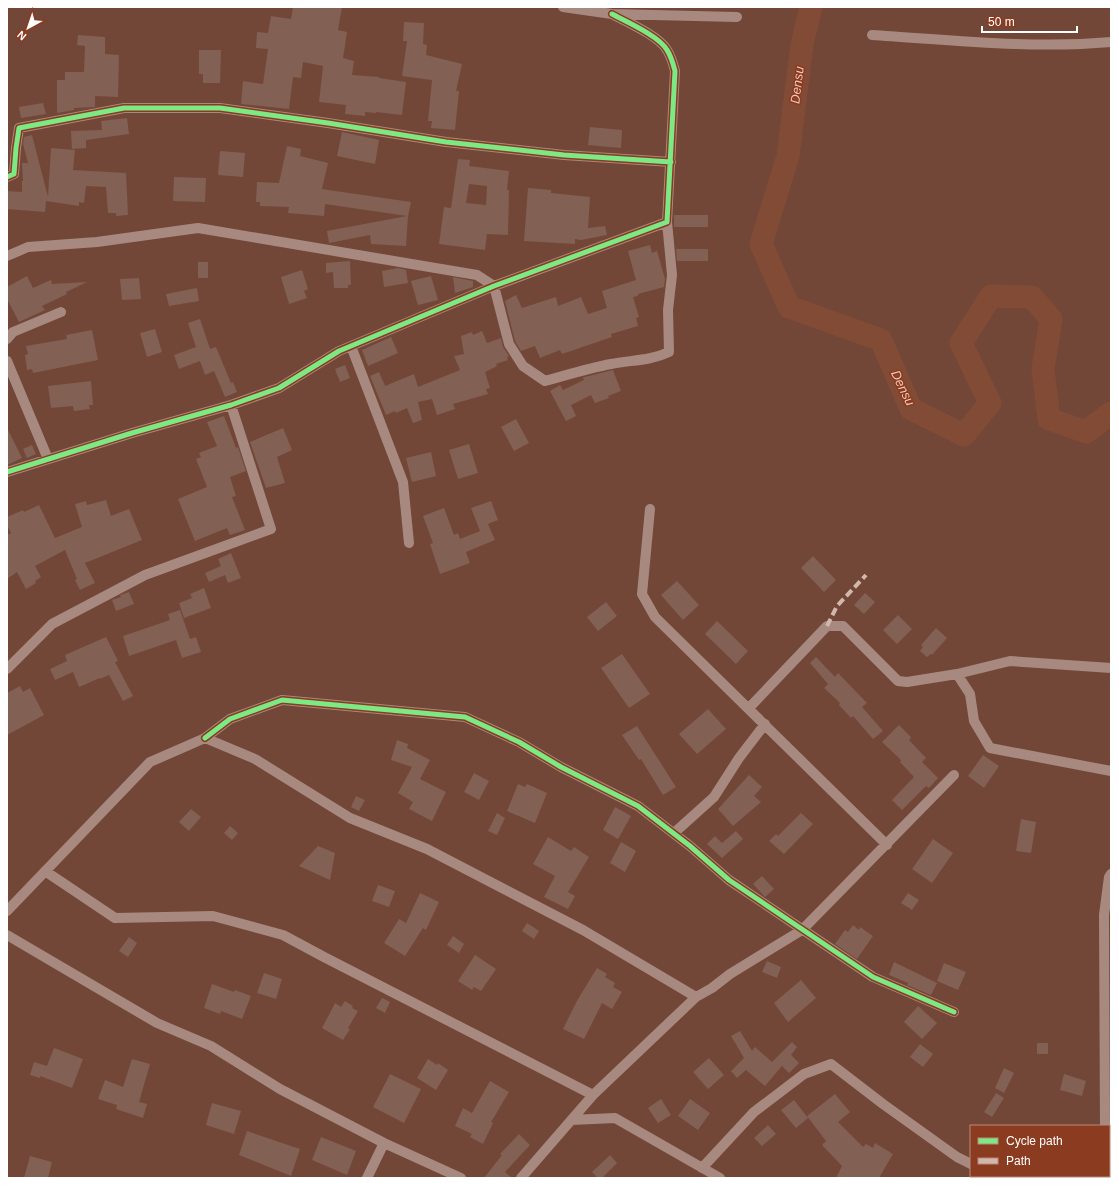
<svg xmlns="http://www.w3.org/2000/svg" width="1118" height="1185" viewBox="0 0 1118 1185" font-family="Helvetica,sans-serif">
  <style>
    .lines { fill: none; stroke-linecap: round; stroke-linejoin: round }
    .river { stroke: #824b36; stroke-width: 23 }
    .building { fill: #826054; fill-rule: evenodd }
    .street { stroke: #a7897f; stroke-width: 10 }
    .quiet { stroke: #d1b7ad; stroke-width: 4; stroke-dasharray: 8 4; stroke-linecap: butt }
    .cycleway-casing { stroke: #8a3b20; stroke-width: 8 }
    .cycleway { stroke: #7ce984; stroke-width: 5 }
    .labels { text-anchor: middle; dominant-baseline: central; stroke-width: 3; stroke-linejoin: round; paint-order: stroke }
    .water-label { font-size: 13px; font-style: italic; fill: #f2c6b8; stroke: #8a3b20 }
  </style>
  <rect width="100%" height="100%" fill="#724738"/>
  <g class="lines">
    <path class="river" d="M811,7L802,44L788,156L761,244L789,307L881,340L911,409L964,435L990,403L961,343L991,296L1032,297L1051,319L1043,369L1049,419L1086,432L1111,413"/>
  </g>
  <path class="building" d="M293,7H342L338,30L347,32L343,58L354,61L352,75L379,77V78L406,82L402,115L376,112V113L365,112V116L345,114L346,105L319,102L323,66L303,62L301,78L293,77L289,109L241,104L243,81L263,84L268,49L256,48L257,32L268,33L271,16L291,19Z
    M404,22L424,23L423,44L427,45L426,55L462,64L456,91H459L455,130L431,128L432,121H428L432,80L402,76L407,41H403Z
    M78,35L105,37V54L119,55L118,97L95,96V107L74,108V110L57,113V80H65V72H84L85,46L77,45Z
    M199,50H221L220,83H203V74H199Z
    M43,103L46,114L21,118L19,107Z
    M127,118L129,134L86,140V148L72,149L71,131L102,130L101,121Z
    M590,127L622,130L621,148L588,145Z
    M342,132L379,140L375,164L337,156Z
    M32,135L48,197L51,148L75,150L73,170L126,173L128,215L116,216V213H108L106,187L86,186L84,203L79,202V206L46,201L45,212L7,209V191L22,192V181H23L22,163H28L23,144L24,137Z
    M287,146L301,149L300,156L328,163L322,189L411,202L408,216L406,246L371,244L370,235L329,243L327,231L407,216L325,204L324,216L288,213L289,207L260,206V202H256L257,182L279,183Z
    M220,151L245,153L243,177L218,175Z
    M458,159L470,160L469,166L509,171L507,190H509L508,235L487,234L485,250L439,244L444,207L451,208ZM469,184L487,186L486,205L466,203Z
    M174,177L206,178L205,202L173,201Z
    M528,188L551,190V193L590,197L588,228L605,226L607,235L581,240L575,239V244L524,241Z
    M674,215H708V227H674Z
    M650,245L652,253L657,251L665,279L664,287L638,294V296L633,297L639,317L636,318L638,326L611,334L612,337L562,354L560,350L540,358L535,346L521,351L515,341L505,301L516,295L522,308L556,297L558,306L581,297L588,314L607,308L602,291L636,280L628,251Z
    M676,249H708V261H677Z
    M350,261L351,285H348V288H334L333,272L326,273V263Z
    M198,262H208V278H198Z
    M398,268L406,270L408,283L384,287L382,271Z
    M302,270L308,289L304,291L307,298L289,304L281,277Z
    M27,276L33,288L51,280L52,284L87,282L66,292L67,294L42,306L45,310L19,322L7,299V287Z
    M431,276L438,300L418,305L411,281Z
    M453,277L473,281V287L455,293Z
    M139,278L141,299L122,300L120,279Z
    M197,288L199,301L169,306L166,294Z
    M200,319L210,349L216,347L231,383L233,382L237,392L225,397L214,371L205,375L200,361L179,369L174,355L196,347L188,323Z
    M155,329L162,352L147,357L140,333Z
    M92,330L98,360L33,373L32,369L27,370L25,355L28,354L26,346L67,339L66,335Z
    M482,331L487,343L501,338L503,347L509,356L507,357L508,360L496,364L497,366L485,372L490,388L486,389L488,394L453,404L455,409L437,415L432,399L418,402L422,420L413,423L407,408L396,413L395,411L386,415L370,376L379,372L385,386L414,374L418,387L460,370L454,356L464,354L461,336L472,332L473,335Z
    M391,337L398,353L368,366L362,350Z
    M345,365L350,378L340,382L335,369Z
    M613,370L621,391L608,396L609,398L595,403L591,395L571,405L576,416L566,421L550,391L560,385L563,390L584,380L583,377H585Z
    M91,381L93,405H89L90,409L74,411L73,406L51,408L48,386Z
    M224,416L236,448L238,447L246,471L230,477L236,496L232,497L245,530L230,535L227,528L195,541L178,499L207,487L196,459L201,457L199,453L217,446L207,422Z
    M516,419L529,443L514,451L501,427Z
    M7,428L22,458L7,465Z
    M283,428L292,450L277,457L285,483L266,488L250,442Z
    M469,444L478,473L458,479L449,450Z
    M32,445L36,454L27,458L23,449Z
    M431,452L436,476L412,482L406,458Z
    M106,500L111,516L129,509L142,540L85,563L95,583L80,590L75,580L77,579L65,550L35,566L41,577L35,581L36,583L26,589L17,572L7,579V535L11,533L7,525V517L23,510L24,512L39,505L55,538L82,527L75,504L86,501L87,505Z
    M491,501L498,520L488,524L495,540L466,552L470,563L440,574L430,544L433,543L423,516L444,508L454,535L458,533L460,539L480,531L471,508Z
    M231,553L241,578L228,583L225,575L209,582L205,573L221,566L218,559Z
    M813,556L836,580L824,592L801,568Z
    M677,581L699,605L683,620L661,595Z
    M204,588L211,608L184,618L179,603L192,598L190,594Z
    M129,592L134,604L116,611L112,600L121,597L120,595Z
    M865,593L875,602L864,614L854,605Z
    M606,602L617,616L598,631L587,617Z
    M180,610L190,639L196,637L201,652L182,658L176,640L129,656L123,636L170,620L168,614Z
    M898,615L912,629L897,644L883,630Z
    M717,621L748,651L736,664L705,634Z
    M936,628L947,638L932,655L931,654L927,657L920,651L923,647L921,645Z
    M106,637L118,661L115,662L133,696L123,701L109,675L100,679V678L79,687L73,672L55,680L50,669L67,661L65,655Z
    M622,654L650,694L629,708L601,668Z
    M816,657L835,677L838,673L867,703L862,707L883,731L873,739L853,716L851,718L839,705L840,703L824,688L828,684L810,663Z
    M20,686L23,692L30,688L44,715L7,735V693Z
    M708,709L726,729L697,754L679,734Z
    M899,725L911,737L909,740L926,758L922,762L938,778L929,788L926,786L902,810L892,800L914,777L900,762L901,760L882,742Z
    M637,726L676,787L663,795L641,759L639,760L622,735Z
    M397,740L408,744L407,748L430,760L420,779L446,792L432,821L409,809L413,802L398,793L412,767L391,760Z
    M983,755L999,766L984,788L968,776Z
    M474,773L489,781L479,800L464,792Z
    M749,775L762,787L754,796L761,802L733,826L718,809Z
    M518,784L525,787L527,784L547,793L535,823L507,811Z
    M356,796L365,800L359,811L351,807Z
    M615,807L631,816L618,839L603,830Z
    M191,809L201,817L189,831L179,822Z
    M497,813L505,818L497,835L488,831Z
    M801,813L813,824L784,854L769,841L776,834L778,836Z
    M1021,819L1036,822L1031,853L1016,851Z
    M230,826L238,833L232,840L224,833Z
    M736,831L743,839L722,858L707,844L715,836L722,843Z
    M548,837L571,851L574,847L589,857L568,892L575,896L568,909L544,897L555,876L533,864Z
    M933,839L953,853L932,883L912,869Z
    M621,842L636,851L625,872L610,863Z
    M318,846L335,853L330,880L299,866Z
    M762,876L774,889L765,897L753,884Z
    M378,885L395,891L389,907L372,901Z
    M420,893L439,902L426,930L423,928L405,956L384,943L399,919L406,923Z
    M908,893L919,900L912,910L901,903Z
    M527,923L539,931L534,939L522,931Z
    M853,925L859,930L860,927L873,936L857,959L835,944L845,930L848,932Z
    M453,936L464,944L459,953L447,945Z
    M129,937L137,943L128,957L119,951Z
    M475,955L496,969L481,991L474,987L472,990L458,981Z
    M767,961L781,967L777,978L762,972Z
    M894,962L937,983L931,995L907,985L908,983L889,975Z
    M944,963L966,972L958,990L937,981Z
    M597,968L607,974L605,977L615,983L613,987L622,992L612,1009L602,1003L584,1039L563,1029L578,999Z
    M264,973L282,979L276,999L257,993Z
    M801,980L816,998L788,1022L774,1003Z
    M212,984L234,992L235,990L251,996L242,1019L221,1011L220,1014L204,1008Z
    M382,998L390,1002L385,1013L376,1008Z
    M345,1001L353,1006L352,1008L358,1011L348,1028L350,1029L343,1040L322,1028L335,1003L341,1007Z
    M918,1006L937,1023L922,1039L904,1022Z
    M740,1031L752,1051L755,1047L772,1062L792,1042L797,1047L791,1055L799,1063L789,1073L782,1066L765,1086L746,1070L737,1078L731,1071L744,1058L731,1036Z
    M1037,1043H1048V1054H1037Z
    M920,1044L933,1054L923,1067L910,1057Z
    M54,1048L83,1059L72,1088L40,1076V1078L30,1075L34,1062L47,1066Z
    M709,1058L724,1075L708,1089L693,1072Z
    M132,1059L150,1064L139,1102L147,1104L143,1118L116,1109L117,1105L98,1099L105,1080L123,1087Z
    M428,1059L437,1065L438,1063L448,1070L436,1090L417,1078Z
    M1004,1068L1014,1073L1004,1093L995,1088Z
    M390,1074L421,1089L404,1123L373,1107Z
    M1064,1074L1086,1081L1082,1096L1060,1090Z
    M490,1081L509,1092L491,1122L493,1123L483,1144L470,1137L472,1134L455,1126L463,1108L472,1113Z
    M996,1093L1004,1098L992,1117L984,1112Z
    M835,1094L850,1112L838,1122L863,1147L866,1144L873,1148L875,1143L893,1154L879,1178H836L842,1166L822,1145L826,1141L807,1116Z
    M661,1099L671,1115L658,1123L648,1108Z
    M690,1099L710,1113L698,1130L678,1116Z
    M794,1100L808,1118L796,1128L781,1110Z
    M212,1103L241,1111L234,1134L206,1125Z
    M768,1125L776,1134L762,1146L754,1138Z
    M247,1131L300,1149L291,1176L239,1155Z
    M519,1134L530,1145L505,1172L512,1178H484L502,1155L500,1154Z
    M321,1137L356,1151L347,1175L312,1160Z
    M610,1155L617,1163L602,1178H598L592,1172Z
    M30,1156L52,1162L48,1178H24Z"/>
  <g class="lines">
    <path class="street" d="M563,7L612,14L737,17
      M872,35C951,40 1032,49 1111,42
      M7,177L14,174L16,148L19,128L124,108H220L328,123L446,142L564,155L671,162
      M7,256L28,247L97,242L198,228L477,275L494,286L509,344L523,366L545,381C567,375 589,368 611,364C631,360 650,361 669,352L668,310L672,275L667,222
      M7,339L13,332L61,312
      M351,346L403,482L409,543
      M7,361L48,459
      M7,472L132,433L231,405L279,388L339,351L494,286L667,222L675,71C673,63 671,56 667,50C659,36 627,22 612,14
      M650,509L642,594L655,617L887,845
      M7,669L52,624L145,575L271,529L231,405
      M957,674L1010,661L1111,668
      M749,708L827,626H843L898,681L907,682L957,674L970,694L974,721L990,748L1111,771
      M205,738L230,719L282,700L465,717L519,742L561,767L638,806L690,846L729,880L873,977L954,1012
      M674,833L714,797L739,758L765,724
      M45,871L115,918L213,916L283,935L324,957L593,1095
      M7,911L150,762L205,738L255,759L350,818L427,849L583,930L696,997
      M7,935L157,1023L211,1046L280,1089L384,1143L461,1178
      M571,1120L615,1118L720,1178
      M1105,1126L1104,915L1109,877L1111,874
      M702,1168L754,1112L804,1074L831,1064L883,1104L957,1157L971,1164
      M992,1176L996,1178
      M367,1178L384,1143
      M521,1178L593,1095L696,997L712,988L730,974L802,930L954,775
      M1104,1178V1176"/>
    <path class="quiet" d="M827,626L837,606L866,575"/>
    <defs>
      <path id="cycleway" d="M7,177L14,174L16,148L19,128L124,108H220L328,123L446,142L564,155L671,162
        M7,472L132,433L231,405L279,388L339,351L494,286L667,222L675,71C673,63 671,56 667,50C659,36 627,22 612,14
        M205,738L230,719L282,700L465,717L519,742L561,767L638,806L690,846L729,880L873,977L954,1012"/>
    </defs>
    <use href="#cycleway" class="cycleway-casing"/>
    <use href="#cycleway" class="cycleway"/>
  </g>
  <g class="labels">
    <g class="water-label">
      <text transform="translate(797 85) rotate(-83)">Densu</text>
      <text transform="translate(903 388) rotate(64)">Densu</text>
    </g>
  </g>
  <rect width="1118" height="1185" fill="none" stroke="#ffffff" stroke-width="16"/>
  <rect x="970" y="1125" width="140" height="52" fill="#8a3b20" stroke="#b98979"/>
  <rect x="978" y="1138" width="20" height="6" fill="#7ce984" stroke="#b98979"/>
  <text x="1006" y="1145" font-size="12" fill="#ffffff">Cycle path</text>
  <rect x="978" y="1158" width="20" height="6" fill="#d1b7ad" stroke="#b98979"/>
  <text x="1006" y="1165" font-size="12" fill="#ffffff">Path</text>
  <g transform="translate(28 28) rotate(220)" stroke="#8a3b20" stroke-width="3" paint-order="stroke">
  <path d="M0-3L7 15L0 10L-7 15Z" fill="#ffffff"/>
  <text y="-6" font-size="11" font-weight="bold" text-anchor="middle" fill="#ffffff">N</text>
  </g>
  <path d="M982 26v6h95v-6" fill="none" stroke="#ffffff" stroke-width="2"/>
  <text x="988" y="26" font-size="12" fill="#ffffff" stroke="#8a3b20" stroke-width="3" paint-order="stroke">50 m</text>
</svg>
